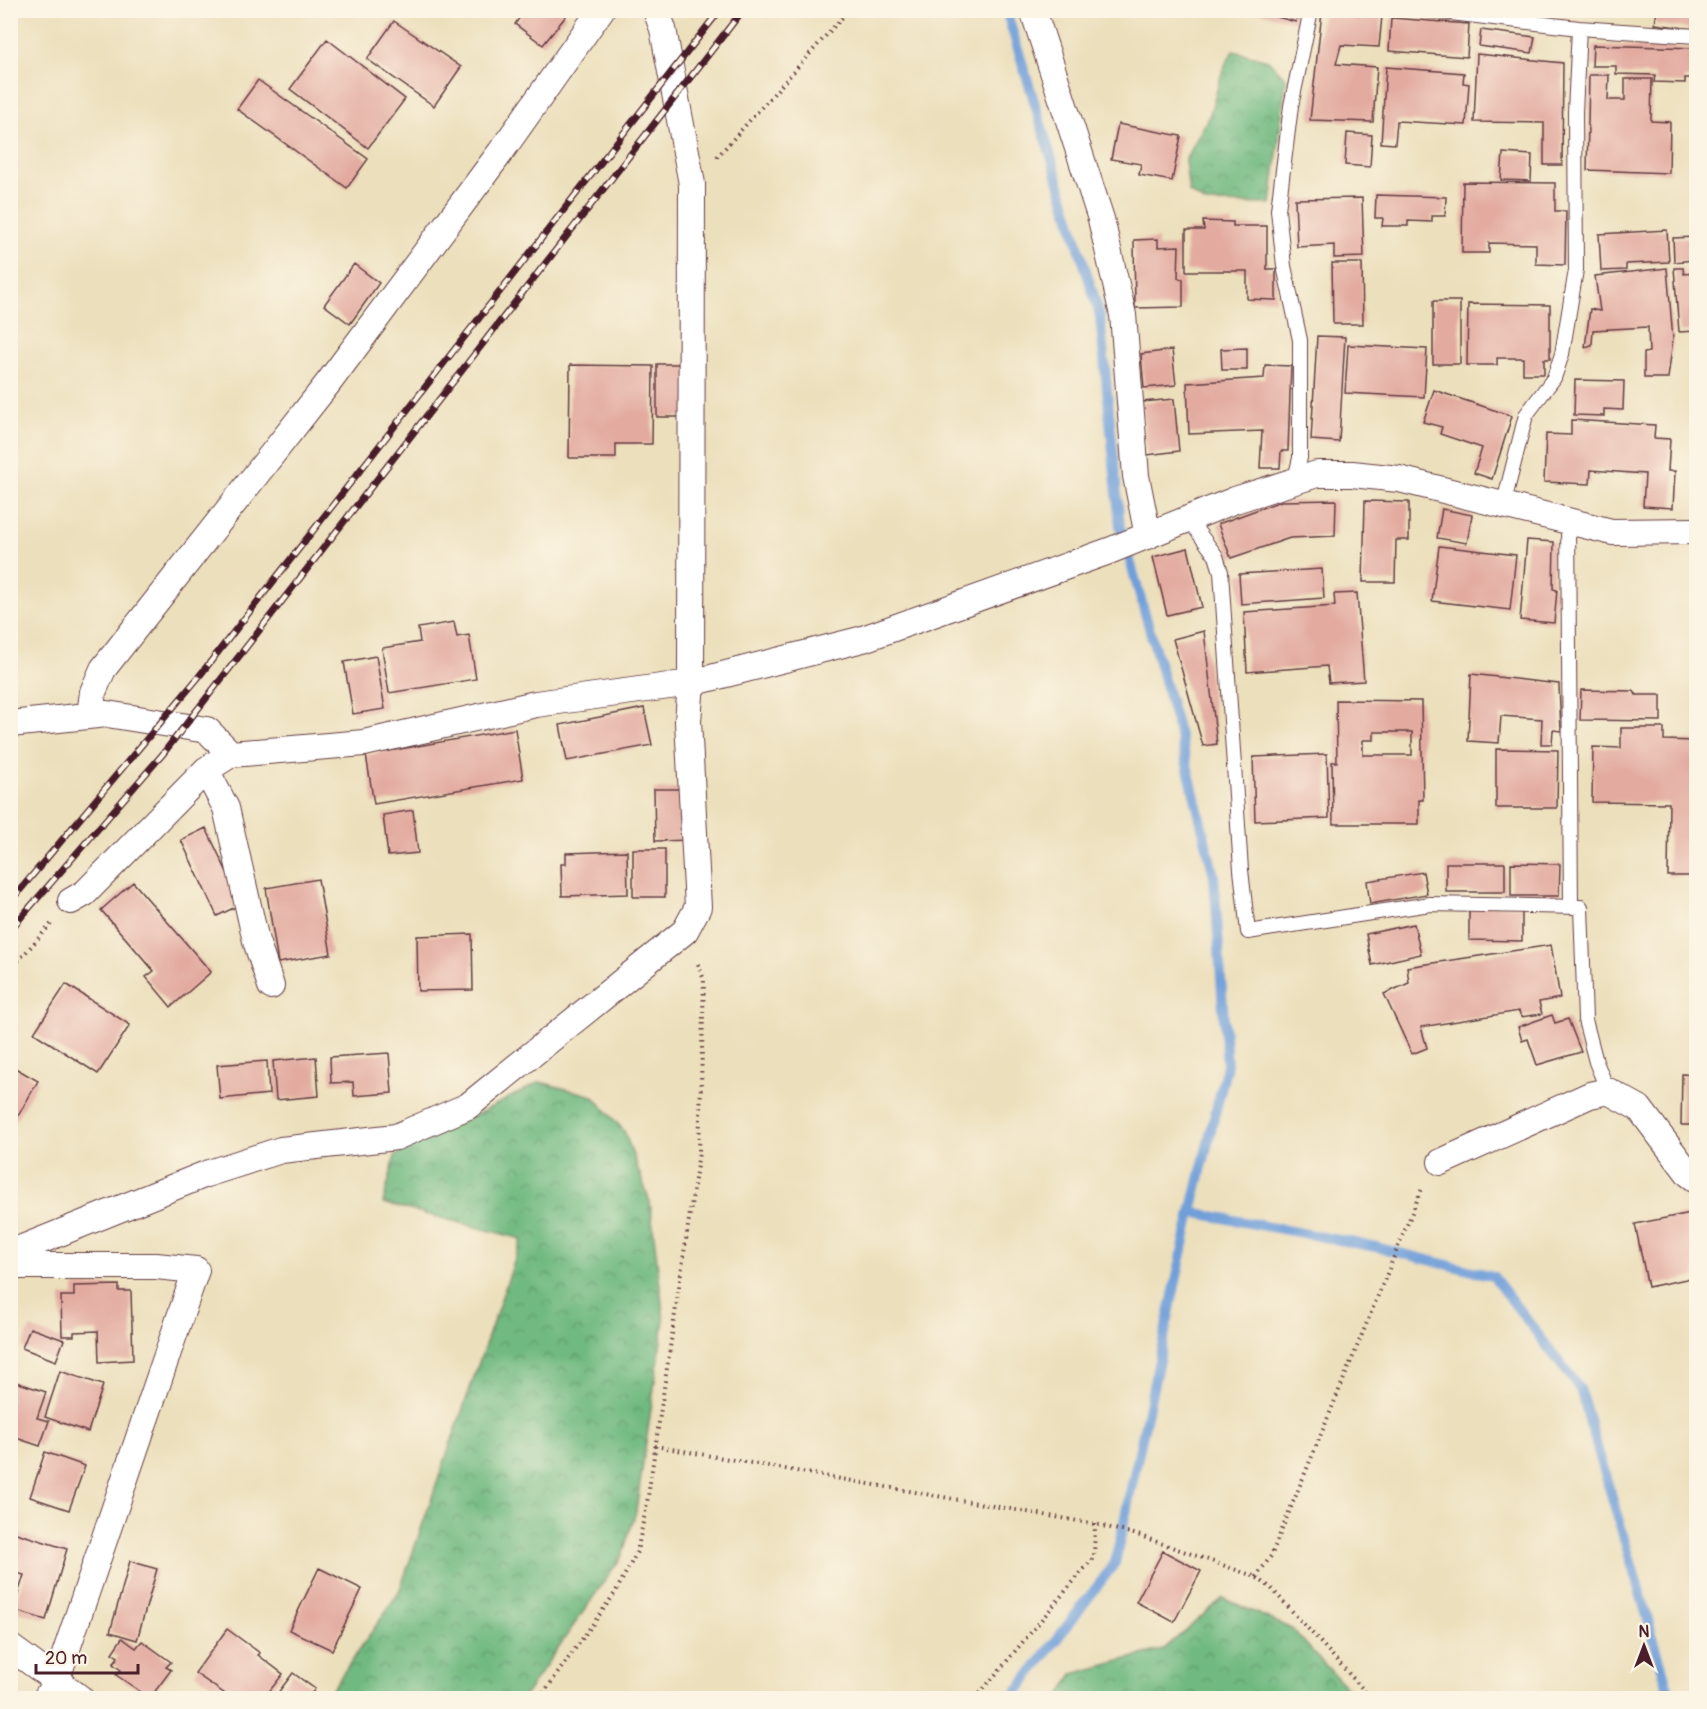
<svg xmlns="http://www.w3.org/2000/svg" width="1707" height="1709" viewBox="0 0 1707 1709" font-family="Pangolin,sans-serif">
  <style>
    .forest { fill: url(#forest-crowns); stroke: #5c6c56; stroke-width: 1.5 }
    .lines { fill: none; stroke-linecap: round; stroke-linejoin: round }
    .stream { stroke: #709fd9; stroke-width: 10 }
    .building { fill: #e3aba0; fill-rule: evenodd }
    .service-casing { stroke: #623c41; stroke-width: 16 }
    .minor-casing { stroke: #623c41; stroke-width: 28 }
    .path { stroke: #623c41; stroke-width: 4; stroke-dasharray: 1.5 4.5; stroke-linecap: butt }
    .service { stroke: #fff; stroke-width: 14 }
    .minor { stroke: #fff; stroke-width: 26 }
    .rail-casing { stroke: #4a1f2b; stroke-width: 7 }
    .rail { stroke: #fcf5e5; stroke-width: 4.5; stroke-dasharray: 14; stroke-linecap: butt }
  </style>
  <defs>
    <pattern id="forest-crowns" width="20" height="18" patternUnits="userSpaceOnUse" patternTransform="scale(1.5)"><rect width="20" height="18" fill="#6fb980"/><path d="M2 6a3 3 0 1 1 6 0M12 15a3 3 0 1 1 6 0" fill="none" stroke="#5d9669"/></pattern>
  </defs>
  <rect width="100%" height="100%" fill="#fcf5e5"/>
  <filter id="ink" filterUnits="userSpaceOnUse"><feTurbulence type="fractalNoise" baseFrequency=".0167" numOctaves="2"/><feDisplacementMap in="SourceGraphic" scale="12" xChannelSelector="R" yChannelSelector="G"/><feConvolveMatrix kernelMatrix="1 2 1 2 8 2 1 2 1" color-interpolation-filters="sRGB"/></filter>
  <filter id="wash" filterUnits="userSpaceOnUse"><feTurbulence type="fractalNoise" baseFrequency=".008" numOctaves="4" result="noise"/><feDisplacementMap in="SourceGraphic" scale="24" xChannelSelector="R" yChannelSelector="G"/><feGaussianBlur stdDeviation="1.35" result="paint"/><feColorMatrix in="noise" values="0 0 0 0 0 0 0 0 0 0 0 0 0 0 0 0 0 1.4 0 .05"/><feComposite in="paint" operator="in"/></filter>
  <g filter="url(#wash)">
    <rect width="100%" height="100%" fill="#ecdfbc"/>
    <path class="forest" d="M1233,51L1268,60L1286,79L1271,204L1206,203L1189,192L1185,161L1210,114L1223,69Z
      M540,1082L593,1096L624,1131L650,1202L664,1320L636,1511L622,1556L523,1698H326L399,1592L522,1239L383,1203L395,1156Z
      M1223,1598L1292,1629L1356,1698H1058L1073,1674L1164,1649Z"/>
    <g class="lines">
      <path class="stream" d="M1006,10L1100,316L1120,526L1180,736L1214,876L1227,1065L1191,1212L1115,1563L1012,1698
        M1191,1212L1376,1247L1493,1276L1580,1389L1671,1698"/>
    </g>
    <g id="blocks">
      <path class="building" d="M525,10H559L566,16L543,45L515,24Z
        M1251,10H1299L1296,22Z
        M1657,10H1695L1692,29L1655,24Z
        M1322,12L1382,16L1379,47L1341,45L1336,64L1377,67L1373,122L1310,120Z
        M1391,18L1469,24L1467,57L1389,51Z
        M394,21L461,67L434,106L367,59Z
        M1481,30L1535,37L1532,53L1479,46Z
        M327,39L405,99L368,148L290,89Z
        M1593,45L1696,48V91H1694L1696,78H1685V83L1654,82L1655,75L1616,74V66H1592Z
        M1477,54L1563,63L1562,165H1544V123L1474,122Z
        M1386,67L1464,73L1463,83L1469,84L1466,125L1397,121L1395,144L1381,143Z
        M1589,75H1609L1608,100H1625V79H1652L1651,121L1670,122L1669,173L1587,170Z
        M258,80L368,159L347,188L237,109Z
        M1118,124L1181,136L1172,181L1139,175L1141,164L1111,159Z
        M1347,133L1372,135L1370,167L1345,165Z
        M1503,153L1532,155L1531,181L1501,180Z
        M1463,182L1555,183V211H1566L1565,265L1536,264V244L1489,243V253H1462Z
        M1376,195L1446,197L1445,216H1432V222L1408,221V226H1382L1383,218H1375Z
        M1362,198L1364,257L1334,258V245L1297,247L1295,199Z
        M1203,221L1233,222V226H1267V269H1276V300L1247,299V271H1186V230H1204Z
        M1667,230L1669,262L1626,264V270L1601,271L1599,234Z
        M1696,237V266H1694V260L1674,262L1673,238Z
        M1158,239V247L1179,246L1178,278L1183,279V307L1135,308L1134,240Z
        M1332,263H1362L1363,324H1333Z
        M354,264L379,283L350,324L324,305Z
        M1667,268L1673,339L1668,378H1644V353L1649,352L1648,327L1593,330L1592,345L1585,347L1590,309L1600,311L1595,276Z
        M1674,268H1683L1684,274L1696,273V331L1679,332Z
        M1433,301H1460V364H1433Z
        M1468,304L1550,305V359H1544V374H1523V358H1497V365H1467Z
        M1317,336L1345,337L1339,442L1311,440Z
        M1348,345L1427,349L1424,397L1345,393Z
        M1247,348V370H1222L1221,349Z
        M1172,350L1176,385L1144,388L1141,354Z
        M657,364H689L688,417H657Z
        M570,365L653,366L652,444H616V458H569Z
        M1265,365L1291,366L1288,451H1281L1280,468H1260L1262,431L1189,434L1187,383L1264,378Z
        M1575,380L1624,381L1623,410L1604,409V416L1574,415Z
        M1434,390L1512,416L1492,479L1474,473L1482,448L1440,434L1442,427L1423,422Z
        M1174,399L1179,451L1147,455L1142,402Z
        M1571,420L1655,425L1654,438L1670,439L1668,471H1675L1673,508L1643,506L1645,474L1591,470L1590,484L1544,482L1546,434L1571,435Z
        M1336,500L1335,536L1290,538L1231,558L1218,524L1281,501Z
        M1365,501L1409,502V540H1396L1395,582H1363Z
        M1442,509L1472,515L1467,543L1437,538Z
        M1527,540L1554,542L1553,589L1557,590L1554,623L1520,620Z
        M1439,546L1516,555L1510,610L1432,601Z
        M1188,548L1202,607L1167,615L1153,557Z
        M1322,569L1324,598L1241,604L1239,574Z
        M1357,593L1364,681L1329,683L1327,666L1247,672L1244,612L1335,606L1334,594Z
        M454,622L457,637L469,635L476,679L389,693L382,648L420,642L418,628Z
        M1204,631L1217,744L1203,746L1173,639Z
        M376,656L385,709L353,714L344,662Z
        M1471,674L1559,684L1561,731L1553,730L1552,744H1541L1542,719L1501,716L1499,743L1468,741Z
        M1581,690L1634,691L1636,695H1661V721L1580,720Z
        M1336,700L1421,701L1423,800H1419V824H1333L1332,762H1337ZM1374,732H1412V755H1363V740H1374Z
        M644,708L652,745L567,761L560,725Z
        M1621,728H1664V740L1696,741V876H1668L1669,803L1592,802L1593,747L1621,748Z
        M515,729L523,779L374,804L366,755Z
        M1496,749L1558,750L1557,808H1496Z
        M1327,754L1329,818L1255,821L1253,757Z
        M654,789H691L692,840L655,841Z
        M413,810L418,853L388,856L383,815Z
        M206,828L242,904L217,916L181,840Z
        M633,849H665V897H633Z
        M627,851L628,894L562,896L561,864H566V853Z
        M1446,863H1505V892H1446Z
        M1511,863L1560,864L1559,896H1511Z
        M1423,872L1427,894L1370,904L1367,881Z
        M318,879L331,954L278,963L266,888Z
        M133,882L211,972L171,1007L146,977L154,971L101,910Z
        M1469,905L1522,906V941L1469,940Z
        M1414,924L1421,954L1372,965L1366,934Z
        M472,934L473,990L418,991L417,936Z
        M1551,945L1560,998L1539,1002L1542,1014L1521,1017L1519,1011L1421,1027L1427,1048L1412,1054L1384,994L1409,983L1407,967Z
        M66,984L130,1025L98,1074L34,1033Z
        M1552,1015L1555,1023L1568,1019L1581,1052L1537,1065L1528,1039L1522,1041L1518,1027Z
        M389,1053L392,1093L354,1096L353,1082L331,1083L330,1057Z
        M316,1057L319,1096L276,1100L273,1061Z
        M267,1061L269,1094L220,1099L217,1065Z
        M10,1065L38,1081L14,1123L10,1122Z
        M1682,1074L1696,1075V1125H1681Z
        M1696,1212V1277L1648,1287L1635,1224Z
        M119,1285V1291H131L133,1360L99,1362L98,1331L74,1332V1336H62L61,1296H74V1286Z
        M30,1328L64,1340L56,1361L22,1348Z
        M60,1371L103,1385L88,1432L45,1417Z
        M10,1380L46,1392L37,1418L49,1421L40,1446L10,1436Z
        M45,1452L85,1466L69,1510L30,1497Z
        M10,1531L67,1549L46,1620L13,1610L24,1575L13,1572L10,1577Z
        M1163,1551L1201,1571L1174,1622L1136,1602Z
        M130,1561L157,1569L137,1640L110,1632Z
        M319,1568L362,1589L332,1650L289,1630Z
        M227,1629L260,1653L258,1655L283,1674L264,1698H231L195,1673Z
        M122,1638L136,1648L142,1641L171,1662L166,1667L171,1670L150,1698L116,1675L121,1670L113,1664L118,1657L112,1653Z
        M293,1673L315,1689L308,1698H274Z"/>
    </g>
  </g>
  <g filter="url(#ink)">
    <use href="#blocks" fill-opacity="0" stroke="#623c41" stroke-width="1.5"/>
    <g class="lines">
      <defs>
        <path id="service" d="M1426,10L1579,28L1696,36
          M1295,479L1300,458V340L1284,266L1278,210L1291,106L1311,10
          M1503,506L1526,415L1554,378L1562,354L1576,270L1575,112L1579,28
          M1189,520L1216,556L1221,572L1241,870L1248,932L1430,904L1581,907L1585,1020L1596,1062L1608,1091
          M1568,521L1571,906"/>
        <path id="minor" d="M1033,10L1101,219L1123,315L1136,476L1148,536
          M90,715L93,692L103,669L329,382L500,153L601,10
          M10,724L107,714L207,730L231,754
          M206,770L226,808L256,941L271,986
          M71,901L85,893L206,770L231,754L364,743L536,704L691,683L863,639L1109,551L1235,500L1317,474H1352L1399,479L1612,532L1696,531
          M1441,1162L1590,1095L1608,1091L1639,1108L1689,1174L1696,1179
          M10,1253L206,1174L281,1150L396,1137L468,1106L685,931L698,907L688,721L691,683L692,184L663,29L656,10
          M10,1266H156L196,1270L56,1681L46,1698
          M10,1647L80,1698"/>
      </defs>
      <use href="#service" class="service-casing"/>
      <use href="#minor" class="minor-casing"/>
      <path class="path" d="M717,157L849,10
        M10,970L52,923
        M655,1446L1095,1524L1138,1535L1256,1577L1271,1588L1371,1698
        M1256,1577L1271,1556L1423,1186
        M540,1698L615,1593L637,1552L647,1503L699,1152L704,980L697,961
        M976,1698L1094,1557L1095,1524"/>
      <use href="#service" class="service"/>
      <use href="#minor" class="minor"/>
      <defs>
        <path id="rail" d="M10,902L197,679L720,10
          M10,930L162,755L743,10"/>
      </defs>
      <use href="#rail" class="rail-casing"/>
      <use href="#rail" class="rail"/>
    </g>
  </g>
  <rect width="1707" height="1709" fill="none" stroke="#fcf5e5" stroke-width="36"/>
  <g transform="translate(1644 1646)" stroke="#fcf5e5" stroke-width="4.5" paint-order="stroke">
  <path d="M0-4.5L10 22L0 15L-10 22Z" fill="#4a1f2b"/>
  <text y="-9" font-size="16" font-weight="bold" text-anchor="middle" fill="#4a1f2b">N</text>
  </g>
  <path d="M36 1664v9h102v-9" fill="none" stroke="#4a1f2b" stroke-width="3"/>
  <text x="45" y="1664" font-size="18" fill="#4a1f2b" stroke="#fcf5e5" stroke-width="4.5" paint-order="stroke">20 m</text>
</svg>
